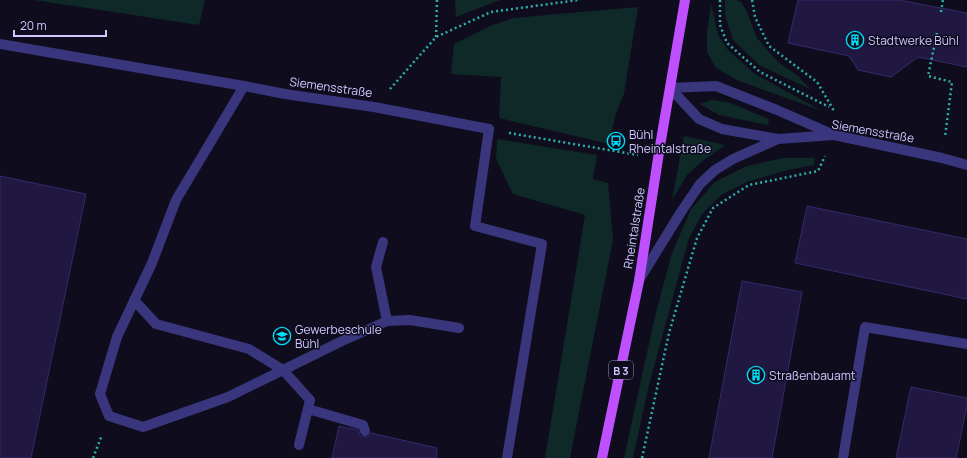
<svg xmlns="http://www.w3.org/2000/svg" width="967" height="458" viewBox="0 0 967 458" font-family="Manrope,sans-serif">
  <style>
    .green { fill: #0f2828 }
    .building { fill: #201840; stroke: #37296c }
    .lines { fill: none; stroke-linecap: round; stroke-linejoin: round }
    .path { stroke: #2cb1a9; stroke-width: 2.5; stroke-dasharray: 2 3; stroke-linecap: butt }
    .service { stroke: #39367e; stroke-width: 10 }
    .minor { stroke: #39367e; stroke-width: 10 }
    .primary { stroke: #be50ff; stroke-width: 10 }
    .labels { text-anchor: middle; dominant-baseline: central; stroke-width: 3; stroke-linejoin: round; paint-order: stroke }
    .shield { fill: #0f0c1e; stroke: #9590bc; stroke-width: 1 }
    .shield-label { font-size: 11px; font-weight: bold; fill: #cfc9ff }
    .poi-label { font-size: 12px; fill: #cfc9ff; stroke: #0f0c1e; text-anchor: start }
    .street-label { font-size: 12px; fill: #cfc9ff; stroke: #0f0c1e }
  </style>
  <rect width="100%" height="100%" fill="#0f0c1e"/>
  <path class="green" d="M34,0H205L199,25Z
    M455,0H500L456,17Z
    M725,0H736L741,2L747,12L757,38L778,62L798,76L810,89L759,65L733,40L725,15Z
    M711,3L718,35L728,50L755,74L822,111L739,81L716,68L707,52V33Z
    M638,7L624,94L615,116L609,144L499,118L501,77L451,74L454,44L490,26L513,18Z
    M711,100L728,102L769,119L768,125L719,115L700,104Z
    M684,136L725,145L700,163L687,175L672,200Z
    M497,139L597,155L593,179L608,183L613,240L570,458H545L585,215L513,194L496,159Z
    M783,158H815L814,165L784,171L747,182L721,195L703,213L689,238L648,389L633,458H624L655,316L672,253L691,209L715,182L747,166Z"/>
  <path class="building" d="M798,0H899L967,13V67L918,57L891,77L858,70L849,56L788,43Z
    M0,176L86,194L31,458H0Z
    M807,206L967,239V299L795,263Z
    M742,281L802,292L772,458H709Z
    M911,387L967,398V406L956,458H896Z
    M339,426L358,430L360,436L363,437H367L371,433L437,448L436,458H332Z"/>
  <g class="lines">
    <path class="path" d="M720,0V25L727,43L760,72L829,107
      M752,0L755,17L769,46L817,82L833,109V111
      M941,12L943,0
      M937,33L928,76L952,82L945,137
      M436,37L437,0
      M390,89L436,37L491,12L578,0
      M509,133L638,155
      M93,458L102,435
      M642,458L669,333L697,238L713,208L749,185L818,171L825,156"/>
    <path class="service" d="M244,86L176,200L152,263L117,337L100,394L109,416L143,427L228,397L283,370L310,400L299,445
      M489,129L475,226L542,244L507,458
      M383,242L376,267L387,321
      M134,300L156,324L249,349L283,370L342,341L387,321L410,320L459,328
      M308,409L363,425L365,431
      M843,458L865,327L967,344"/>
    <path class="minor" d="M0,44L244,86L285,94L374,107L489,129
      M670,88L699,119L722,129L778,139L834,135L942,158L967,165
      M670,88L716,86L777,110L832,134
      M639,280L681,212L700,184L715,170L733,159L778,139"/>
    <path class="primary" d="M602,458L639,281L660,146L685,0"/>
  </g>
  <defs>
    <symbol id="building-ring" viewBox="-11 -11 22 22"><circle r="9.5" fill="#0f0c1e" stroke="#00dcf4" stroke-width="1.5"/><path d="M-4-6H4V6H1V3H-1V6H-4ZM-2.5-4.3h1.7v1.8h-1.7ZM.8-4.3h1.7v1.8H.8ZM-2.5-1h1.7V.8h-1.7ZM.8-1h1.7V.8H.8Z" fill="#00dcf4"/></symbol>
    <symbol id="bus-ring" viewBox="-11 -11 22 22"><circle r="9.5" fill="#0f0c1e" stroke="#00dcf4" stroke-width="1.5"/><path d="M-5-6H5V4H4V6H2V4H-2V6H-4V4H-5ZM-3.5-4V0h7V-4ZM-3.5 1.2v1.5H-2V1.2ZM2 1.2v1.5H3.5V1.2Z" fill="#00dcf4"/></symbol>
    <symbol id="school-ring" viewBox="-11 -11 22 22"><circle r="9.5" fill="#0f0c1e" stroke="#00dcf4" stroke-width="1.5"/><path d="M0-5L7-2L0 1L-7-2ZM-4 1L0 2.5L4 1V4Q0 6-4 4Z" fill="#00dcf4"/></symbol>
  </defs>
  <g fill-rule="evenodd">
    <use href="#building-ring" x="845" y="30" width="20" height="20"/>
    <use href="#bus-ring" x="606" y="131" width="20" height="20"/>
    <use href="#school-ring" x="272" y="326" width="20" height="20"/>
    <use href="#building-ring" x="746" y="365" width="20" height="20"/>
  </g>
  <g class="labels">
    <rect class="shield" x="609" y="361" width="24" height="18" rx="3"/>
    <g class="shield-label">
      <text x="621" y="370">B 3</text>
    </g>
    <g class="poi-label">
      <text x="868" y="40">Stadtwerke Bühl</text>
      <text x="629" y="134">Bühl<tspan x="629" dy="14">Rheintalstraße</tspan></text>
      <text x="295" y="329">Gewerbeschule<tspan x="295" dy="14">Bühl</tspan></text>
      <text x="769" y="375">Straßenbauamt</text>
    </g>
    <g class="street-label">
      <text transform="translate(331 87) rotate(8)">Siemensstraße</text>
      <text transform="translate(873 131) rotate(10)">Siemensstraße</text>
      <text transform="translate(634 228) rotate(-81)">Rheintalstraße</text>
    </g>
  </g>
  <path d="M14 30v6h92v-6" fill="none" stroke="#cfc9ff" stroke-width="2"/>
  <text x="20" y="30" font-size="12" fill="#cfc9ff" stroke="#0f0c1e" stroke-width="3" paint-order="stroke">20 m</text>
</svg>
